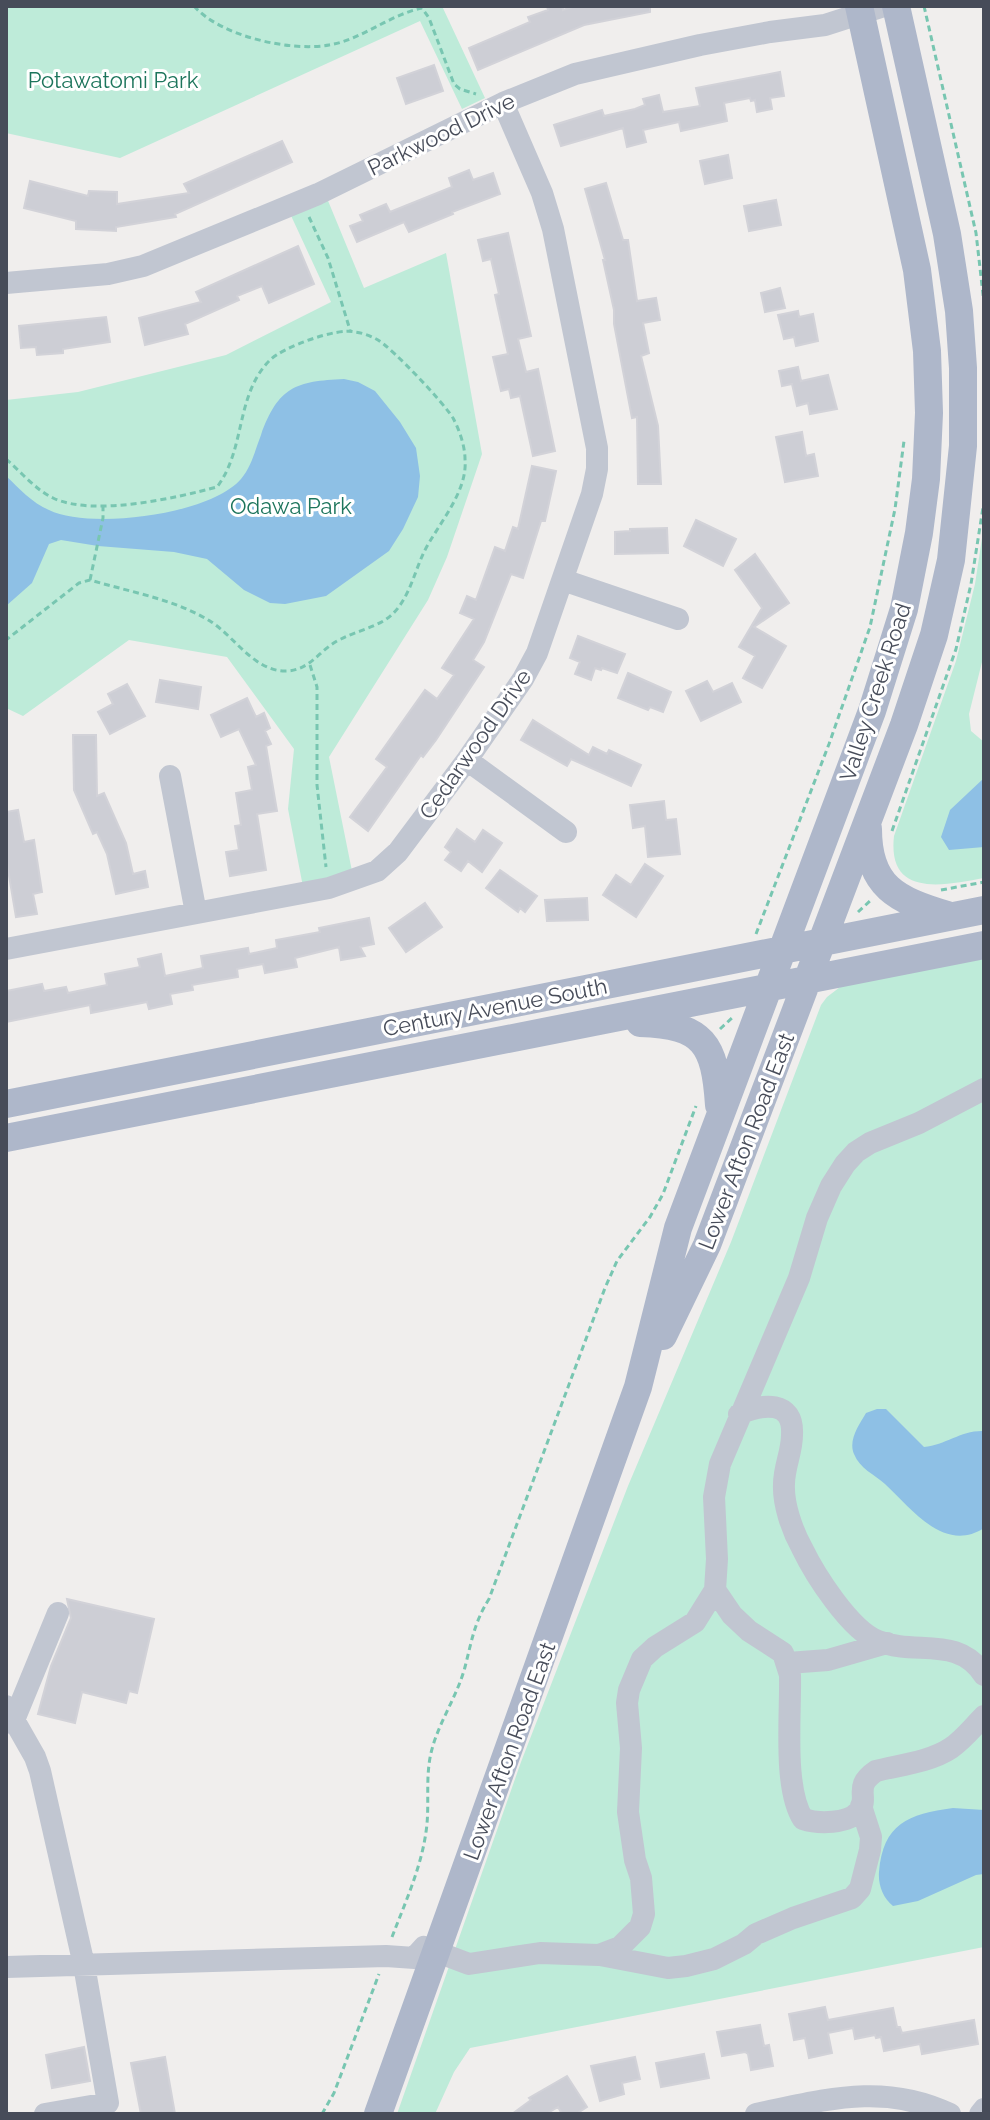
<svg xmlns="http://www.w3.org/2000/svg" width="990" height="2120" viewBox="0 0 990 2120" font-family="Raleway,sans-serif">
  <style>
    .green { fill: #beebd9 }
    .water { fill: #8ec0e5 }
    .building { fill: #cdced5; stroke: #d2d2d8; stroke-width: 2 }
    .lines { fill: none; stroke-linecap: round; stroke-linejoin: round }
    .path { stroke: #78c6b1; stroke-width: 3; stroke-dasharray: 6 4; stroke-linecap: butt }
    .minor { stroke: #c1c6d1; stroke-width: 22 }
    .major { stroke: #aeb7ca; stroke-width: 28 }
    .labels { text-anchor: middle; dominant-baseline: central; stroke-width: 6; stroke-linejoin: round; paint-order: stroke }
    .park-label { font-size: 22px; fill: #1d755c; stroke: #fff }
    .street-label { font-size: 22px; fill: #474c59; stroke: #fff }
  </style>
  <rect width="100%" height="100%" fill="#f0eeed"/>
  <path class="green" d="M6,6H442L485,98L462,109L420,21L120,158L6,133Z
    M324,191L364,288L446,253L482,454L447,557L428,600L329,757L354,881L304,892L288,809L294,749L227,657L129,640L23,716L6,708V400L78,392L226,355L331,302L287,207Z
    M984,525V654L969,714L971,731L984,742V878C945,885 887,899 894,836L956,661L975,584Z
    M984,956V1947L470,2048L454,2072L435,2114H397L521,1762L628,1486L731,1242L821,1005L827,997L844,984Z"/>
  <path class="water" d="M344,379L358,382L375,391L400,422L416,448L420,476L418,497L403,529L389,551L326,596L285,604L270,603L244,590L207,559L174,552L98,546L61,540L49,544L32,583L6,606V476C19,488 32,503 49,510C90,530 210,515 241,479C252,466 255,450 261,435C278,387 296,381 344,379Z
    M984,778V847L949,850L941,837L950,810Z
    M877,1409H886L924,1447C946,1445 961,1430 984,1431V1528C944,1554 911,1508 885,1484C874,1474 860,1469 854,1454C848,1440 859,1425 866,1413Z
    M953,1808L984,1810V1874L976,1875L918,1901L893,1906C883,1898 878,1885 879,1872C883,1824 908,1814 953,1808Z"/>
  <path class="building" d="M547,6H562L563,10L575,6H650V12L584,25L478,70L469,48L530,22L528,17L548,10Z
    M434,65L443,91L406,104L397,78Z
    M780,72L784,96L770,98L772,109L757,112L755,100L751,101L750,98L724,103L727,121L681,131L679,122L643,130L646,142L627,147L623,128L561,146L554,125L602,110L604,116L635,109L645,105L643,99L659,95L663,112L700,106L696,88Z
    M282,141L292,162L175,214L176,217L116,227V231L76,229V221L24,208L30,181L88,196L89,191L117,192V204L189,193L184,184Z
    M728,155L732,178L705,184L700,161Z
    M469,170L473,180L493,173L500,194L452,212L453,214L409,232L404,222L357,242L350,226L363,221L360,215L386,204L390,212L452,187L449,178Z
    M606,183L623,240H628L637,301L656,298L660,320L643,323L649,353L641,356L658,426L661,484H638L637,417L632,418L614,324V310L603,260H605L585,189Z
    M776,200L781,225L749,231L744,206Z
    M508,233L531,336L518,339L526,372L538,369L555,451L533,456L520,396L511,398L509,389L501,391L493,357L508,354L495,295L499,294L491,259L483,261L478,240Z
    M298,246L314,284L269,303L262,286L237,296L239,300L185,324L188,334L145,345L139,318L201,302L196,292Z
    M780,288L785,308L765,312L761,293Z
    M798,311L799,317L813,314L818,341L796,346L794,337L784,339L778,315Z
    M106,317L110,342L63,349V353L37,355L36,347L21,348L19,326Z
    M798,367L801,381L828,375L837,409L810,414L808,403L797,406L792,384L782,386L779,371Z
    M802,432L806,456L814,454L818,476L785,482L776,437Z
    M532,466L556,471L545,521H541L523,578L511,574L484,642L473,660L484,667L436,740L423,757L421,755L368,831L350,817L387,767L376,759L425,690L437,699L454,675L442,668L474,619L460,613L467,596L476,600L495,547L505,551L513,527L518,529Z
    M696,520L736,539L723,566L684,546Z
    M667,528L668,553L615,554V532L630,531V529Z
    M755,554L789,603L754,627L786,646L762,688L743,678L755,656L739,647L762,608L735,570Z
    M578,636L625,654L617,673L602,668L601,670L595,668L591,680L575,674L580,662L570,658Z
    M628,673L671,692L663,712L650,707L648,710L618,698Z
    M160,680L201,687L198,709L156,702Z
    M707,681L713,692L732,683L741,702L701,721L686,691Z
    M127,684L145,716L110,734L98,712L113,704L108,694Z
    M247,698L256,717L264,713L270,728L265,731L271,744L266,746L277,811L257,814L266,870L230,876L226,852L239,850L235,826L241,825L236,793L252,790L248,767L256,765L239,729L221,737L211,715Z
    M533,720L589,755L593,747L607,754L609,750L641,765L631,786L571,759L567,766L521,740Z
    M73,735H96L97,796L104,793L126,843L133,874L145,871L148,887L116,894L107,854L97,832L93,834L74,790Z
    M664,801L666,820L676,819L680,854L648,857L645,826L633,828L630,805Z
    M18,810L24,842L34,840L42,892L33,894L37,914L16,917L6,858V812Z
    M457,829L475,842L483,830L502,843L482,872L468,861L461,871L445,860L451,852L445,847Z
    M645,864L663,876L636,917L603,895L616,875L631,885Z
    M500,870L537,896L525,912L520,908L518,912L486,888Z
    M587,898L588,920L547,921L545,900Z
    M425,903L442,927L406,952L389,928Z
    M369,918L374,944L360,947L365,956L341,960L339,947L295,958L297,967L265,973L263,964L237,969L238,977L192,985L193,990L170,994L172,1004L149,1009L147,1002L91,1013L90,1005L6,1022V991L42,984L44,991L66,987L68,993L107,985L105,974L140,967L138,959L161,954L165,976L203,968L201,956L248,948L249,954L277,948L276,940L320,932L319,928Z
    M67,1599L154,1619L137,1693L129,1691L126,1703L82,1692L75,1723L38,1714L51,1666L71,1618Z
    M825,2007L828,2020L893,2008L897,2027H900L902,2033L974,2020L978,2044L922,2054L920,2044L884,2051L881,2037L876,2038L875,2035L855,2039L853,2028L828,2033L832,2053L809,2058L805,2038L794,2040L789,2014Z
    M760,2025L764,2046L769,2045L773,2066L751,2070L748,2054L745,2052L722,2056L717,2032Z
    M84,2047L90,2081L52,2088L46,2055Z
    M704,2054L709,2078L661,2087L656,2063Z
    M165,2057L175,2114H141L131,2063Z
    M635,2057L640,2079L622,2083L624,2094L600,2101L591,2066Z
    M567,2076L587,2107L576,2114H562L558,2107L546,2114H512L531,2100L529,2098Z"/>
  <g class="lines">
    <path class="path" d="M194,6C220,36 290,52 329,45C361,40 389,15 422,8L429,18L454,84L460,89L476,94
      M924,6L976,233L984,303
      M309,217L328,258L350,330
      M6,459C21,472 36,490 53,498C93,517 176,498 217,487C246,449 235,395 270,360C283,347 338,327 355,332C363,333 371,336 378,340C394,350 443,402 453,418C459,429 465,446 465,459C468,492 438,524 424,552C413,575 408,605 385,620C372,628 355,632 341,639C319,649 311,671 285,671C254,671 234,636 210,621C174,599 130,592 90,580L79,583L6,640
      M90,580L103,518V506
      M310,665L317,687V785L326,867
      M892,831L956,649L971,584L984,501
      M941,890L984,882
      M858,912L870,901
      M756,934L829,744L870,627L895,509L904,441
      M720,1029L732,1018
      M392,1937C405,1903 421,1868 426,1832C430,1806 425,1779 431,1753C438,1723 457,1697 465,1667C472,1640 474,1623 489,1599L605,1288L617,1261L650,1217L663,1194L696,1106
      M322,2114L334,2093L379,1974"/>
    <path class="minor" d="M6,283L108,274L143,266L318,194L503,103L575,74L700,45L770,32L825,25L884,6
      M563,580L678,619
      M467,760L566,832
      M170,776L196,913
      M6,949L329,888L377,871L398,852L467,760L523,679L537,653L592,494L597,469V448L553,229L542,193L503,103
      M984,1089L919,1123L870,1143L856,1152L845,1164L831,1186L817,1218L799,1278L720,1464L714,1497L717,1559L715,1590L732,1615L749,1631L783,1653L790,1675C791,1714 783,1788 803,1819C818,1824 848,1824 859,1811C870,1797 852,1787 876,1771C900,1765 930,1762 951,1748C964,1739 973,1727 984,1716
      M739,1414C762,1404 794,1399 792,1435C792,1452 784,1467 784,1484C783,1504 792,1530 802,1548C815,1575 850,1630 878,1641C916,1656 958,1635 984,1675
      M788,1663L828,1660L887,1643
      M6,1706L35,1757L40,1771L84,1965L108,2103L45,2114
      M6,1723L14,1720L58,1613
      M600,1955L668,1968L686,1966L714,1959L744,1944L756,1934L793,1918L852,1898L860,1889L870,1850L871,1837L861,1806
      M414,1958L424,1947L469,1964L540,1953L599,1955L620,1947L640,1927L644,1914L641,1878L635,1860L628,1812L631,1748L627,1703L629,1690L642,1659L655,1647L695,1622L715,1590
      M6,1967L386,1956L429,1959
      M756,2114C825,2100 883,2082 950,2114
      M980,2114L984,2109"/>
    <path class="major" d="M868,829C868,887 897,900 947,915
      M640,1023C704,1025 715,1044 719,1105
      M6,1104L984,910
      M6,1138L984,945
      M663,1336L707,1245L904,725L934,635L951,560L963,446V368L959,311L947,234L896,6
      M378,2114L638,1387L678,1228L872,711L904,609L919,533L926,479L929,413L927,351L917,270L859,6"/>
  </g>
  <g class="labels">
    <g class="park-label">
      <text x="113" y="80">Potawatomi Park</text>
      <text x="291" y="506">Odawa Park</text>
    </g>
    <g class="street-label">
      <text transform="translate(441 134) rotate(-26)">Parkwood Drive</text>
      <text transform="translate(875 692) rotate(-72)">Valley Creek Road</text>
      <text transform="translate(475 744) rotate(-55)">Cedarwood Drive</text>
      <text transform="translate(495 1007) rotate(-11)">Century Avenue South</text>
      <text transform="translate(746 1141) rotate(-69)">Lower Afton Road East</text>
      <text transform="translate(509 1751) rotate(-70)">Lower Afton Road East</text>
    </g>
  </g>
  <rect width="990" height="2120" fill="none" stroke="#474c59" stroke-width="16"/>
</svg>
